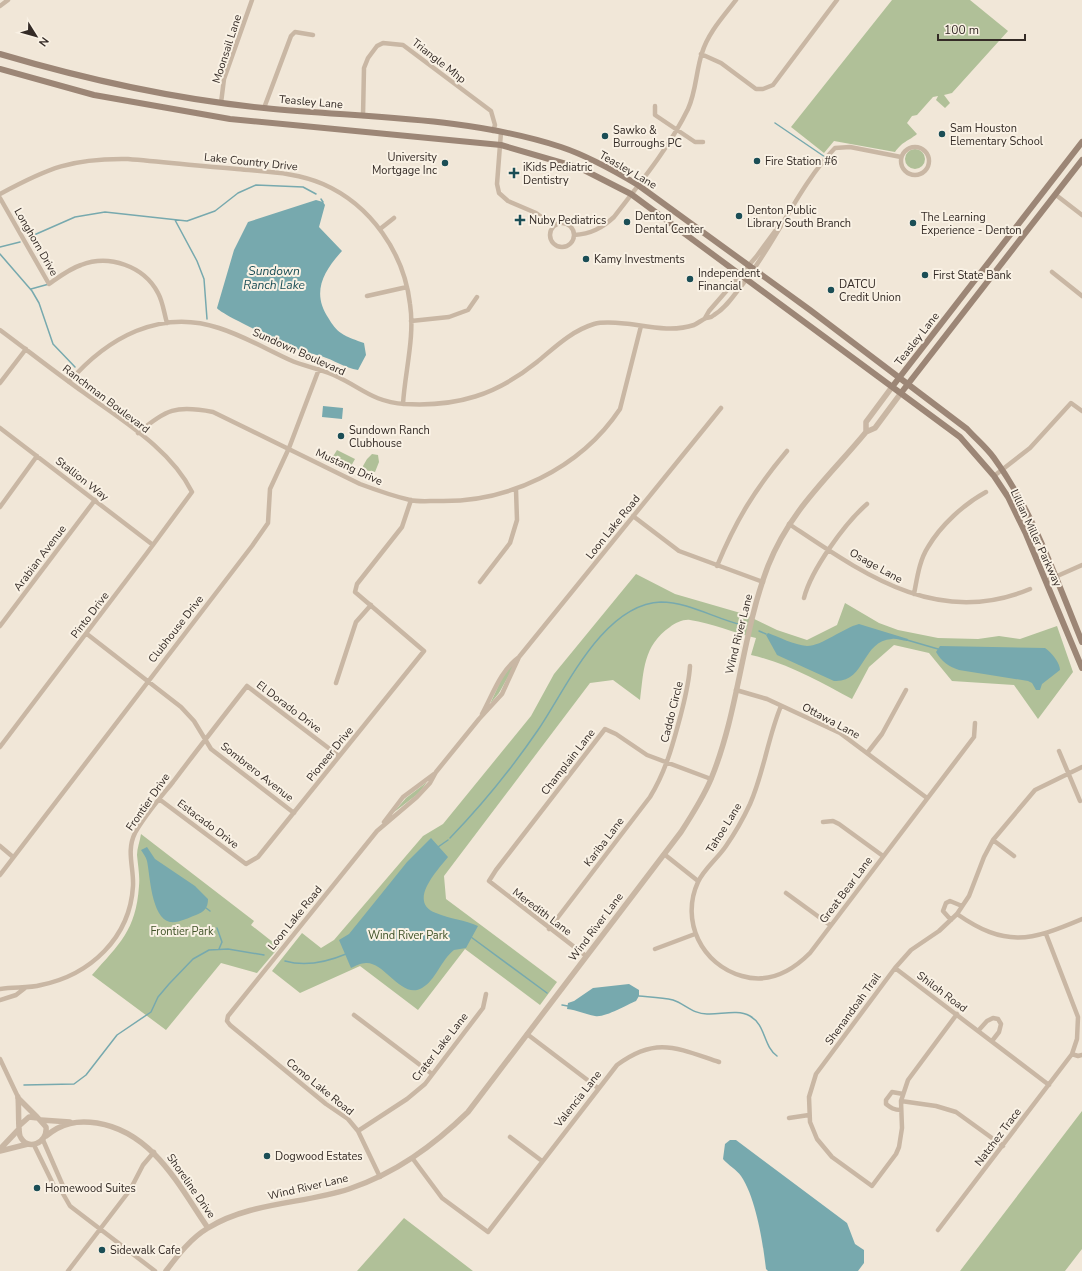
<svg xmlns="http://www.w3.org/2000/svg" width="1082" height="1271" viewBox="0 0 1082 1271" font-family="'Nunito Sans',sans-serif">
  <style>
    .green { fill: #b0c098 }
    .water { fill: #77a9ae }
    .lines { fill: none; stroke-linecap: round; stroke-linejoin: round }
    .stream { stroke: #77a9ae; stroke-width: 1.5 }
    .minor { stroke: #c9b7a4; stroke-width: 4.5 }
    .tertiary { stroke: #c9b7a4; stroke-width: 5.5 }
    .secondary { stroke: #9c8676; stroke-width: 6 }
    .poi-dot { fill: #1b4e56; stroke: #f9f1e4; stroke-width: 1.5 }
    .labels { text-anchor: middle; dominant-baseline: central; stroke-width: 4; stroke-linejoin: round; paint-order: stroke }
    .street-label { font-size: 11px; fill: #342b26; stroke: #f9f1e4 }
    .poi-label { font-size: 11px; fill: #342b26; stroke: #f9f1e4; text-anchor: start }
    .park-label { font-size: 11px; fill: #415329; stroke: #f9f1e4 }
    .water-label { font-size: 12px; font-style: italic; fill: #1b4e56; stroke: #f9f1e4 }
  </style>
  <rect width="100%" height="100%" fill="#f1e7d8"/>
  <path class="green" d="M892,0H970L1008,31L952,93L944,95L950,103L945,108L936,100L938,96L933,97L917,115L912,116L907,123L917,134C907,142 903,141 895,152L834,141L824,153L791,127Z
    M905 159a10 10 0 1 1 20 0a10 10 0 1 1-20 0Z
    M337,450L355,459L350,468L332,458Z
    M372,454L378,455L379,462L375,472L364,470L363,466L367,459Z
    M636,574L675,594L744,614L777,630L807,640L837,625L845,603L879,623L898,630L938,638L978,639L999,636L1020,639L1057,626L1073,672L1038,719L1014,685L952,681L929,653L894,645L869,667L852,699C820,682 787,663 751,655L756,638C734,633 712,623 690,620C684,619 675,623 670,627C643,646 644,670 640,700L613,680L590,683L444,876L446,899L557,982L540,1005L465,949L418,1010L360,966L300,993L272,971L302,933L321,948L334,940L423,836L443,824L531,716L554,674Z
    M512,665L514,666L499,693L490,704L502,678Z
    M427,782L419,793L393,813L406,798Z
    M141,834L254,921L251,925L279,947L257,973L221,963L166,1030L92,975C119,944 136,931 139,886C140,876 138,866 137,855C137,848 140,841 141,834Z
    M1082,1111V1249L1065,1271H960Z
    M404,1218L473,1271H357Z"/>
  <path class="water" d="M316,200L323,202L325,205L319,227L342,251C323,272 311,293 329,319C332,324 336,330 341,333C348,338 356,340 364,343L366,355L358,370C345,368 334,360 321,356C314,354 306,353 300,350C289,346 220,314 217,308L234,250L248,222Z
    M323,406L343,408L342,419L322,417Z
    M859,624L908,639L907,641C902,641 896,638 892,639C861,641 866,683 834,681L777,655L766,635L768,633C779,637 794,645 807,646C822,646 843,628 859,624Z
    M940,646L1045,648C1052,653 1060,663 1060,670L1042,684L1040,690H1036L1032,683L1028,681L959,670C948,666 942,662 936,652Z
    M431,838L448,857C437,871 407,902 436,913C450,919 465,920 478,926L466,948L454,950C441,960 436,980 422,988C402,1000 385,962 366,963C361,963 355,966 351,968L339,940L349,934L407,862Z
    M147,847L155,859L195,886L208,899C208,908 204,912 196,915C188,918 179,923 170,922C151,918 150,874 147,861C146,857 143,853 141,850Z
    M629,984L639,990V996L636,1001C626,1005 605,1018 595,1016C585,1014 577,1010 567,1009L568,1003L574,1001L593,988Z
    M730,1140H736L847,1223L855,1244L864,1250V1263L858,1271H768L766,1269C763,1243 756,1198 741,1176C737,1170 728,1165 723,1159L725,1144Z"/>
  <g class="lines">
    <path class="stream" d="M775,123L825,157
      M321,199L323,202
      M175,220L197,261L204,279L207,319
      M34,235L75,217L105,212L187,221L215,211L238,193L256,185L303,187L316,194
      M0,247L20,242
      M0,254L32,291L39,303L53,344L75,367
      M31,289L49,284
      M759,631L766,634
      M907,640L938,649
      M450,838C482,805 512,768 538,730C566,689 603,604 661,602C688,602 716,619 742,625
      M438,847L448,840
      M206,908L210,911
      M217,928L222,942L219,949
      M471,937L547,993
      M285,961C306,967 327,962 346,954
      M639,996C650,997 662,997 673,1000C685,1004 693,1014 707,1014C720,1015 737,1009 750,1016C766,1025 763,1046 777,1056
      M562,1005L568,1006
      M24,1085L74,1084L86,1075L117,1035L151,1012L158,997L169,984L193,959L209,950L228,949L264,955"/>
    <path class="minor" d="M0,6L8,0
      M701,54L721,63L756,89H763L773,85L837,0
      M221,103L224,79L252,0
      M655,106V115L695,142H703
      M264,108L291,36L295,32L313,35
      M363,116L364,68L368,58L377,46L383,43L403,45L491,111L495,125L493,131
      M501,132L497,184L499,193L508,201L536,213L554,226
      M901 161a14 14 0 1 1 28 0a14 14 0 1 1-28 0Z
      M0,194C48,168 72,158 128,159C164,162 200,166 237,169C266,172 296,172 323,184C371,205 404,253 410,304C415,337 405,371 403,404
      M1056,195L1082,215
      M0,198L49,284C59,277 69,269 81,265C109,254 144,266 158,293C163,302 164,313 167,323
      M550 235a12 12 0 1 1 24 0a12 12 0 1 1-24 0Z
      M380,229L394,218
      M574,235C591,234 602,228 614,217C640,183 669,148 688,109C696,92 696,71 702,53C708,33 723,17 736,0
      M1052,272L1082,296
      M367,296L407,287
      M705,318L709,311L756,257L781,223
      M411,321L449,317L468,310L477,297
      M0,330C27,350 55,372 83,392C121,420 170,448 192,492L147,553L0,747
      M69,382C107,338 160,308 219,328C244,336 266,349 290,360C305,367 323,369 338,377C363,389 374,402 405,404C457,407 496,395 537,362C554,348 571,331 594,324C605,321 618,323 630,324C651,327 673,332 694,325C698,323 702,320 706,318C710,317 711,318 714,315C726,308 734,295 742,285C776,243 798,186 835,148L850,147L901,157
      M0,383L26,349
      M0,428L153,545
      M138,433C166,409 176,405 213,412L360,484C376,490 393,496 410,500C418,502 428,501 437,501C508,503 580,469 620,409L641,326
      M994,476L1030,448L1071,403L1082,411
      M0,507L37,456
      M633,516L679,551L763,582
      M789,524C864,574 937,628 1030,589
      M717,566C736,520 755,489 787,451
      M1046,581L1082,565
      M480,582L510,543L517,520L516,490
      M914,594C917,579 919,561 928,547C941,525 964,504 986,492
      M804,598C811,570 845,523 867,504
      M0,626L95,500
      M87,634L181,707L194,721L211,749L294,813
      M336,683L356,622L371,605
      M736,690L767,699L840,733L927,798
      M781,706C768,737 764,772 750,804C743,819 735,833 726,846C718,858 704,869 698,882C680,921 702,965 742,976C769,984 792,971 810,953L974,737L975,723
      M482,714C493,694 500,671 519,657L721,408
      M1059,751L1080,801
      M868,752L882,734L906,690
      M159,799L246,864L258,857L424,651L355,592L357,584L402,527L411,500
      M384,822L403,797L434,774
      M823,822L833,821L839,824L883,856
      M993,840L1014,856
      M0,846L13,857
      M664,854L698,881
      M0,875L252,546L268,523L270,489L289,448L319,369
      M786,893L830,925
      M957,914C1006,948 1030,941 1082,919
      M951,920L943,911L946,903L950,901L962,906
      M549,929L650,797C666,771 673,744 681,714C685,698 689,683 690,666
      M655,949L695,934
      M586,956L489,881L496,870L605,729L616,734L647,755L711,779
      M895,968L1049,1085
      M0,989C14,986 27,989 41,985C90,975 130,938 133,886C134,868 126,851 135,833C145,815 160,798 173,782C197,750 222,718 247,686L339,756
      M0,1000L16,995L25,988
      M957,1014L908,1080L901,1101L902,1128L899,1147L896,1154L872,1186L832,1157L817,1139L810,1122L809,1097L816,1074L895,968L911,950L939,931L957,914L969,896L984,857L993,840L1035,790L1082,767
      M354,1015L432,1074
      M978,1031L987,1021L993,1018L998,1019L1001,1024L999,1032L992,1041
      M527,1034L598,1088
      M1072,1054L1078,1056L1082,1055
      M0,1059L18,1097
      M901,1101L936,1106L956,1112L1003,1146
      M901,1110C894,1110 891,1108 886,1104V1100L892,1092L903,1094
      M789,1118L809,1115
      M358,1131L407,1099L425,1084L483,1008L486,994
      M510,1137L542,1161
      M43,1140L63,1186L62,1192L70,1206L155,1271
      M34,1145L56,1190L62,1192
      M413,1159L442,1198L488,1232L617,1065C656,1036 677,1048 719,1062
      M380,1177L358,1131L348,1119L326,1104L230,1025L227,1021L228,1016L377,831L417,797L430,783L436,772L479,719L502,694L519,657
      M938,1230L1072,1054L1077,1039L1078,1017L1046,934
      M68,1271L130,1190L143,1165L154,1152"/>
    <path class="tertiary" d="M866,432V422L892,387
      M18,1097C19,1106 18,1131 20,1136C27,1152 48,1143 46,1127L38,1118L29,1117L20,1125
      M18,1098L37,1117
      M41,1120L70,1122
      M46,1136C62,1123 77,1120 97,1123C153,1132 179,1186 208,1228
      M0,1149L19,1129
      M0,1151L28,1144
      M166,1271C178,1255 191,1238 208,1228C250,1202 303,1204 349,1189C396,1173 433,1146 468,1112L681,832C692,815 703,798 711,779C739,711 742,634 768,566C790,510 829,477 866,432L875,428L901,393"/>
    <path class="secondary" d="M0,54C88,80 173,99 264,108C363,118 466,116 561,147C588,156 613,170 638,185L810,310L967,429C976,439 986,447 994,458C1034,513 1056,579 1082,642
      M0,69L94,95L230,119L501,145L580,168L631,194L960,437L994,476L1008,497L1026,534L1082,668
      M892,387L1082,142
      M901,393L1082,160"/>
  </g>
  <g class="poi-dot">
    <circle cx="942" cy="134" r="4"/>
    <circle cx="605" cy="136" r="4"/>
    <circle cx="757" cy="161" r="4"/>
    <circle cx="445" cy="163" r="4"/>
    <path d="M512 167h4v4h4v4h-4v4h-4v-4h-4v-4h4z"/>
    <circle cx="739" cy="216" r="4"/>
    <path d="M518 214h4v4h4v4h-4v4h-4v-4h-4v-4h4z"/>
    <circle cx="627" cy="222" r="4"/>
    <circle cx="913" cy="223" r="4"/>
    <circle cx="586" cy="259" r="4"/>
    <circle cx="925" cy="275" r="4"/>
    <circle cx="690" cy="279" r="4"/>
    <circle cx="831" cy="290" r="4"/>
    <circle cx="341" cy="436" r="4"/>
    <circle cx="267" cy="1156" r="4"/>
    <circle cx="37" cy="1188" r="4"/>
    <circle cx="102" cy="1250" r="4"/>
  </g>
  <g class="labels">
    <g class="street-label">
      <text transform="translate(227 49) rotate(-72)">Moonsail Lane</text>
      <text transform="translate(439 61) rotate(38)">Triangle Mhp</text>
      <text transform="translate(311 102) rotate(5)">Teasley Lane</text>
      <text transform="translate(251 162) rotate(6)">Lake Country Drive</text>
      <text transform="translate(628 170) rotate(30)">Teasley Lane</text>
      <text transform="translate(36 242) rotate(60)">Longhorn Drive</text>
      <text transform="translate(917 339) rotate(-52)">Teasley Lane</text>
      <text transform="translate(299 352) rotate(24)">Sundown Boulevard</text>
      <text transform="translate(106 399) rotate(37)">Ranchman Boulevard</text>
      <text transform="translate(349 467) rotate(25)">Mustang Drive</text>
      <text transform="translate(82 479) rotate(38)">Stallion Way</text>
      <text transform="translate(613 527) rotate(-51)">Loon Lake Road</text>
      <text transform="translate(1036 538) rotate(65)">Lillian Miller Parkway</text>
      <text transform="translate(40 558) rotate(-53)">Arabian Avenue</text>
      <text transform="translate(876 566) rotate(29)">Osage Lane</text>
      <text transform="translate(90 615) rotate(-53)">Pinto Drive</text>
      <text transform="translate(176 629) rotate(-52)">Clubhouse Drive</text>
      <text transform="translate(739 634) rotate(-76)">Wind River Lane</text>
      <text transform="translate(289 707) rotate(37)">El Dorado Drive</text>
      <text transform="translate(672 712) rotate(-76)">Caddo Circle</text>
      <text transform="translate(831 721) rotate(28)">Ottawa Lane</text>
      <text transform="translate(330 754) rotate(-51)">Pioneer Drive</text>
      <text transform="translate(568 762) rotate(-52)">Champlain Lane</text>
      <text transform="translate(257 772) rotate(38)">Sombrero Avenue</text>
      <text transform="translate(148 802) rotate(-55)">Frontier Drive</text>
      <text transform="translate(208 824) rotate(37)">Estacado Drive</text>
      <text transform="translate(724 828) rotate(-58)">Tahoe Lane</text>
      <text transform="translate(604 842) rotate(-53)">Kariba Lane</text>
      <text transform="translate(846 890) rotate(-53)">Great Bear Lane</text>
      <text transform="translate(542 912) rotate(37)">Meredith Lane</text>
      <text transform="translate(295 918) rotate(-51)">Loon Lake Road</text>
      <text transform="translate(596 927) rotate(-53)">Wind River Lane</text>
      <text transform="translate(942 992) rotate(37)">Shiloh Road</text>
      <text transform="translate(853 1009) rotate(-54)">Shenandoah Trail</text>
      <text transform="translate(440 1047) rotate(-52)">Crater Lake Lane</text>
      <text transform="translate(320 1087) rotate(39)">Como Lake Road</text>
      <text transform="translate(578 1099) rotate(-52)">Valencia Lane</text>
      <text transform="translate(998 1137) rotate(-53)">Natchez Trace</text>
      <text transform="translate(191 1186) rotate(55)">Shoreline Drive</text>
      <text transform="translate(308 1187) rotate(-13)">Wind River Lane</text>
    </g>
    <g class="poi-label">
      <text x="950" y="128">Sam Houston<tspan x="950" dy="13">Elementary School</tspan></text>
      <text x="613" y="130">Sawko &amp;<tspan x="613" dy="13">Burroughs PC</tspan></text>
      <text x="437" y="157" text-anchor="end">University<tspan x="437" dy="13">Mortgage Inc</tspan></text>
      <text x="765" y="161">Fire Station #6</text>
      <text x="523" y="167">iKids Pediatric<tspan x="523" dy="13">Dentistry</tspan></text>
      <text x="747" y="210">Denton Public<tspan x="747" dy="13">Library South Branch</tspan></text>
      <text x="635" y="216">Denton<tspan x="635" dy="13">Dental Center</tspan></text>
      <text x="921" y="217">The Learning<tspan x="921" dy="13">Experience - Denton</tspan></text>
      <text x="529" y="220">Nuby Pediatrics</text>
      <text x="594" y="259">Kamy Investments</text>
      <text x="698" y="273">Independent<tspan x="698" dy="13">Financial</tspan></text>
      <text x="933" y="275">First State Bank</text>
      <text x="839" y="284">DATCU<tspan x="839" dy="13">Credit Union</tspan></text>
      <text x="349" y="430">Sundown Ranch<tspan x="349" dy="13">Clubhouse</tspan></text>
      <text x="275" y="1156">Dogwood Estates</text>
      <text x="45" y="1188">Homewood Suites</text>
      <text x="110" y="1250">Sidewalk Cafe</text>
    </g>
    <g class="park-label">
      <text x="182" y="931">Frontier Park</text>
      <text x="408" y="935">Wind River Park</text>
    </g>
    <g class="water-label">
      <text x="274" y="271">Sundown<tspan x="274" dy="14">Ranch Lake</tspan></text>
    </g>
  </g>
  <g transform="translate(36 36) rotate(127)" stroke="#f9f1e4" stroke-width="3" paint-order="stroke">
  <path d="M0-3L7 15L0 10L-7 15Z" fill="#342b26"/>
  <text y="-6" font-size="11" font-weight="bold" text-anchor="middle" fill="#342b26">N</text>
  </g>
  <path d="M938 34v6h87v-6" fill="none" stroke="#342b26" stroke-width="2"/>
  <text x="944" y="34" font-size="12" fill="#342b26" stroke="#f9f1e4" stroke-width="3" paint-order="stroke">100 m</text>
</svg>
